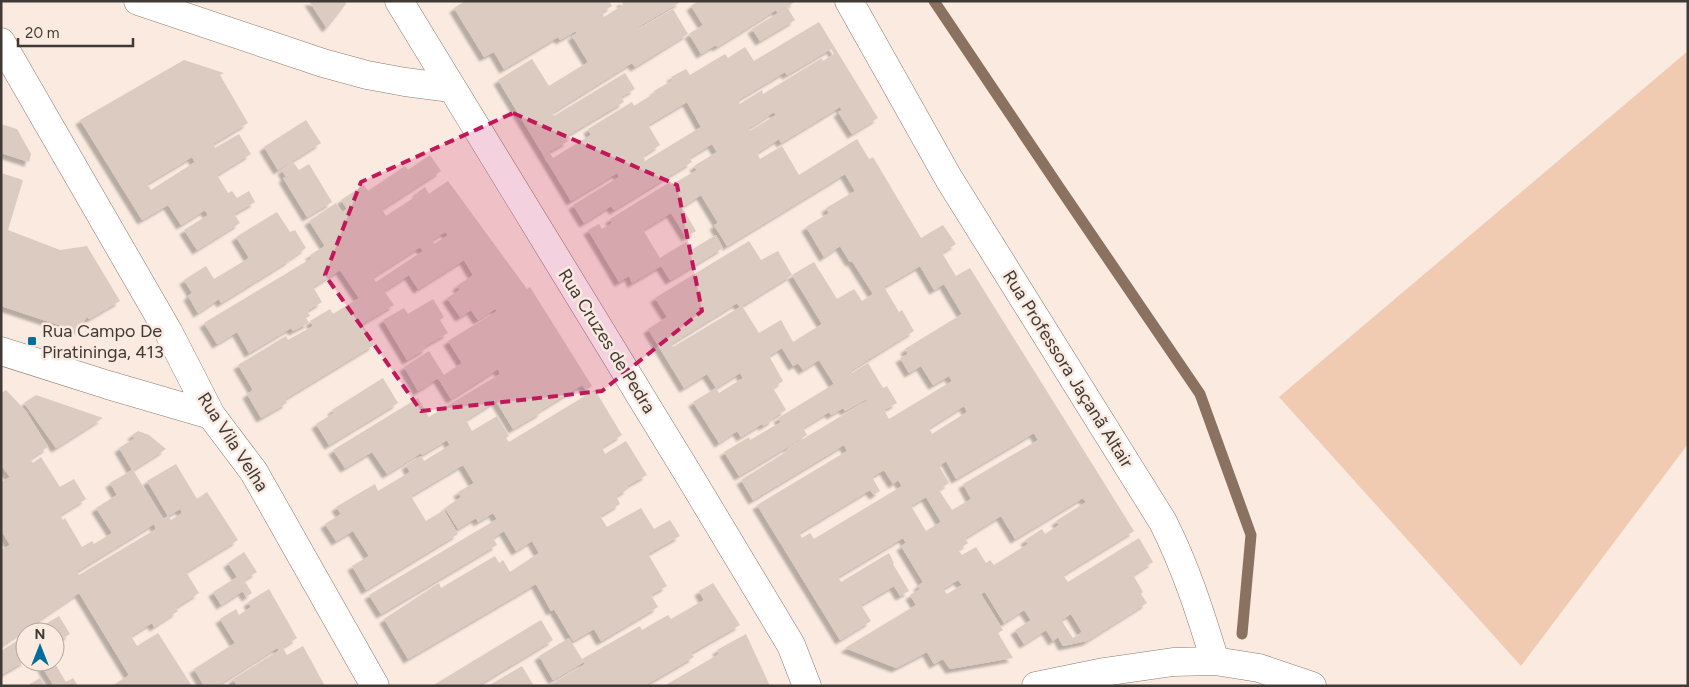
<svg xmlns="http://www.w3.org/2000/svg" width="1689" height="687" viewBox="0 0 1689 687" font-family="Figtree,sans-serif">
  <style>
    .green { fill: #f0cbb2 }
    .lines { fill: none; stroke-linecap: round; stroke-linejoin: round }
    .stream { stroke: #8b715f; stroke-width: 11 }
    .building { fill: #dbcbc1; fill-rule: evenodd; filter: url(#shadow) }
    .minor-casing { stroke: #887a71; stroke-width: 29 }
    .minor { stroke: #fff; stroke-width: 28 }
    .marked { fill: #c2185b; fill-opacity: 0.2; stroke: #c2185b; stroke-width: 4; stroke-dasharray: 10 6; stroke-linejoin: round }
    .poi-dot { fill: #046d9a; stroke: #faeae0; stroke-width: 2 }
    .labels { text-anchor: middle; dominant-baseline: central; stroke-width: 5; stroke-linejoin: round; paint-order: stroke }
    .poi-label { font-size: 18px; fill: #403a36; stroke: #faeae0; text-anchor: start }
    .street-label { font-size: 18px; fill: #403a36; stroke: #faeae0 }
  </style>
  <defs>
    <filter id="shadow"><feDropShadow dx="-4.5" dy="4.5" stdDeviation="1" flood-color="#0004"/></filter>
  </defs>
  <rect width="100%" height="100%" fill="#faeae0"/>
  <path class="green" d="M1688,51V444L1521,666L1279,397Z"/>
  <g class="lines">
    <path class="stream" d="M934,1L1059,187L1200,394L1251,535L1242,634"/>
  </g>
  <path class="building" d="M309,1H346V4L328,27H326Z
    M465,1H609L612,6L602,12L604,17L623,5L621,1H682L638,27L639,29L673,9L688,34L635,67L632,63L552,113L554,116L625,73L635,89L621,97L624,102L565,137L568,141L549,152L553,158L591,135L588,129L632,102L634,106L655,93L654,91L673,80L671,77L686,69L690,75L725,54L728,58L745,47L754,61L819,22L878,118L852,134L838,112L842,110L840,107L781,143L779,139L757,153L760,159L782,146L799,175L857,139L869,159L873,157L921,238L943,225L956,244L942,253L956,276L970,268L1134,531L1063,575L1068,582L1139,538L1153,562L1133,575L1143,592L1141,594L1147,603L1087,641L1063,646L1058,637L1053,641L1046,630L1024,644L1015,630L1031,620L1024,610L1004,623L985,592L981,594L1003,630L998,633L1013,658L950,669L943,659L934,664L927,652L896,668L845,648L916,605L910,595L920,589L918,586L923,582L901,546L906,543L903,538L838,577L841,582L889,553L894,563L893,564L909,591L900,596L894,586L861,605L871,621L840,640L757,505L847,451L844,445L753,500L741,480L789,450L788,448L868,400L867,399L845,411L843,408L831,415L829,412L803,428L807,435L739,476L724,452L749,437L750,440L781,422L778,418L834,384L819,360L803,370L798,363L793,366L782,348L769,356L783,381L773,388L786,410L773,418V420L763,426L762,424L741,437L737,431L719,443L693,402L716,388L707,374L684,388L648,329L667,317L655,298L749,241L761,260L778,251L792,275L742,306L759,333L781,320L793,342L822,324L792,275L814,262L837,299L854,289L862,301L873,294L852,261L850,262L840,246L824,257L806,227L829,213L826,208L855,191L845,174L727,246L714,225L718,223L701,195L682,207L696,231L686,237L671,213L643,230L660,258L686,242L691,250L716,235L723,248L670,280L661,266L632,283L629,276L619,282L588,230L599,224L602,229L612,223L610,219L670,182L671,185L697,170L694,166L717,152L712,144L689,158L692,162L614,210L611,206L584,223L573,205L619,177L617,173L571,201L498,80L532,59L549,86L588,62L572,36L577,33L576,31L560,40L558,37L504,69L494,52L484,57L454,8ZM831,49L834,54L823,61L822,58L763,94L762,90L740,104L738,100L785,72L787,75ZM687,102L701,127L645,161L643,156L660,145L648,125ZM774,112L776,115L750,131L748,129ZM920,266L934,290L944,284L962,314L905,349L908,354L900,358L909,373L921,366L933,385L949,376L952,381L889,419L884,410L897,403L887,386L883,388L868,363L852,373L850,371L914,331L902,310L899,312L884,287ZM737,303L740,307L673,347L671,344ZM740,373L743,378L719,393L716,388ZM964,406L967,412L932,434L929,428ZM1034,433L1038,440L963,484L971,499L952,510L939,490L949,483L939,466L946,461L956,479ZM884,470L893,484L898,480L902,486L814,539L810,533L802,538L799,533L870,490L874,495L880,491L872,477ZM926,497L941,522L926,531L911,506ZM1083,498L1086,502L1056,521L1059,525L1045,534L1042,529L1025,540L1028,544L994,565L990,560L986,563L976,547L962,555L958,550L968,543L965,538L1001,516L1015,539ZM958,580L962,585L947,594L943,589ZM1071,614L1082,632L1073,638L1061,620Z
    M698,1H796L787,7L795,20L760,41L752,29L778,13L776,10L717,47L716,45L701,54L689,34L703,25L691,6Z
    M184,60L224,73L220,75L248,123L213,144L215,148L239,134L251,154L217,175L228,193L232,191L237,198L249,191L255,202L234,214L240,223L197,250L184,230L208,215L205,210L181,225L168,205L142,220L80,120ZM192,157L195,162L151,190L147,184Z
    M306,120L321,143L278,170L264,147Z
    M1,124L17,129L31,154L29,162L1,153Z
    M430,155L441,171L382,209L386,216L418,195L417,193L425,187L429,194L448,181L527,289L530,287L592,386L586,390L582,385L541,410L542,412L513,429L496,401L466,420L472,431L497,416L509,436L506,438L509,442L595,390L622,435L602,447L605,454L626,441L647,475L627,486L628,489L616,496L620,504L600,516L607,527L641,508L654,529L670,520L680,536L648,554L667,586L651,595L658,607L601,641L594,629L573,641L554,609L551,611L536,584L408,659L384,619L439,583L441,588L495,556L499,563L503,560L510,572L539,553L532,541L516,551L504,531L493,538L497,545L381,614L369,595L497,519L493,513L478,522L476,518L458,529L445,508L461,497L458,492L474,483L463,465L411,496L426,521L444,510L458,534L366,590L352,566L369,556L353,531L336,541L325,524L341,514L336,507L375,484L378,491L410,472L406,465L421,456L424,461L450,445L447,440L422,455L421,453L387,474L372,452L345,468L333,450L418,398L429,417L500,374L498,369L451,399L438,378L418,391L404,367L429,351L444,375L462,363L448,341L497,311L495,309L478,320L471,310L460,317L447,298L460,290L457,286L473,275L464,260L418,289L409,275L384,291L394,305L362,324L374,345L285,399L287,403L261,418L247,394L253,390L238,365L286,336L288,340L313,326L310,321L330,309L333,314L359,298L340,270L313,287L322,302L307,311L310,316L306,318L309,323L293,331L291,328L249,353L237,332L217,344L204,323L312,258L310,255L325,246L309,221L336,203L342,212L347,209L341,200L364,185L368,191L405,166L408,170ZM445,232L448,235L434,244L432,240ZM420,247L423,251L376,282L373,277Z
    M293,162L299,170L309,164L332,202L307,217L283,178L286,177L282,170Z
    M1,173L23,180L8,230L60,250L87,246L120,301L89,319L87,317L77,331L1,306Z
    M277,212L290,232L295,230L306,248L290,259V260L221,303L219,299L198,313L188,296L192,293L184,280L206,266L214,279L249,258L236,237Z
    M433,299L444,317L440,320L448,333L425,346L427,348L407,360L383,320L404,308L408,314Z
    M383,378L398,403L329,445L316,424L334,413L332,410Z
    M6,390L26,411L48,447L30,459L33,463L41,457L60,487L74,479L86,499L60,515L63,520L65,518L82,547L92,541L94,544L112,533L96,508L117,495L110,483L132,470L119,448L135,438L132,435L138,431L149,435L166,449L133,470L163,519L168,516L171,520L182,513L180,509L168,516L147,481L176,464L197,499L207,492L238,540L186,572L199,593L175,608L178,611L154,627L152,623L131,636L137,646L158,633L192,686H112L129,675L79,593L1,646V550L10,545L1,530V482L10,477L1,465V393ZM154,524L156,529L79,575L76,572Z
    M36,395L103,418L56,448L24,403Z
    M244,552L257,572L244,580L252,593L246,597L243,591L221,605L213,592L237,577L228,563Z
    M713,583L740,625L691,653L694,657L644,686H548L585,664L584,662L553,680L539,656L569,638L582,659L640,626L642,630L668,615L671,619L704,600L699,591Z
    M269,589L297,638L279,650L277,648L220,684L221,686H204L194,669L235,643L220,619L236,609L239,615L251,607L248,602Z
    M59,616L70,634L55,643V632H32Z
    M541,620L553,640L477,686H432Z
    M746,634L770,686H664L719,654L717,650Z
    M25,636V661L1,675V651Z
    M303,646L325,686H234L236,684L233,679L283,648L287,655Z
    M51,662H54L66,682L73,678L78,686H54L42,667Z
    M522,666L534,686H488Z
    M40,678L45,686H27Z"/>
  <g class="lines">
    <defs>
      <path id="minor" d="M138,1L323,63L367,75L405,82L451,88
        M399,1L690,477L791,645L807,686
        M849,1L949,179L1163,522C1186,568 1200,612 1215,661
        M1,42L169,333L211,415L254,472L375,686
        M1,351L108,385L211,415
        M1036,686L1104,672L1173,662L1215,661L1259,668L1312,686"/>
    </defs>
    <use href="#minor" class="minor-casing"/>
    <use href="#minor" class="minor"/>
  </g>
  <path class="marked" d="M513,113L677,185L702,311L602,391L421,411L325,275L361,182Z"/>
  <rect class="poi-dot" x="27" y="336" width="10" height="10" rx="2.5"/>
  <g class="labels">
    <g class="poi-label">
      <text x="42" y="331">Rua Campo De<tspan x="42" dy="21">Piratininga, 413</tspan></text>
    </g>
    <g class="street-label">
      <text transform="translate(607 341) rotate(58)">Rua Cruzes de Pedra</text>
      <text transform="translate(1068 369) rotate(58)">Rua Professora Jaçanã Altair</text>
      <text transform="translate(233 442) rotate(57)">Rua Vila Velha</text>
    </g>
  </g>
  <rect width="1689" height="687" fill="none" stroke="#403a36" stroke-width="5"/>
  <g transform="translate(40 647)"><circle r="24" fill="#faeae0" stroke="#b0a49c"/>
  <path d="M0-4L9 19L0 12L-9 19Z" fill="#046d9a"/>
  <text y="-8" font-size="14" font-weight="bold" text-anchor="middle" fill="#403a36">N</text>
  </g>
  <path d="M18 38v8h115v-8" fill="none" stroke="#403a36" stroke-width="2.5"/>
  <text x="25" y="38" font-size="15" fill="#403a36" stroke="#faeae0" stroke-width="4" paint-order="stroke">20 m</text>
</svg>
